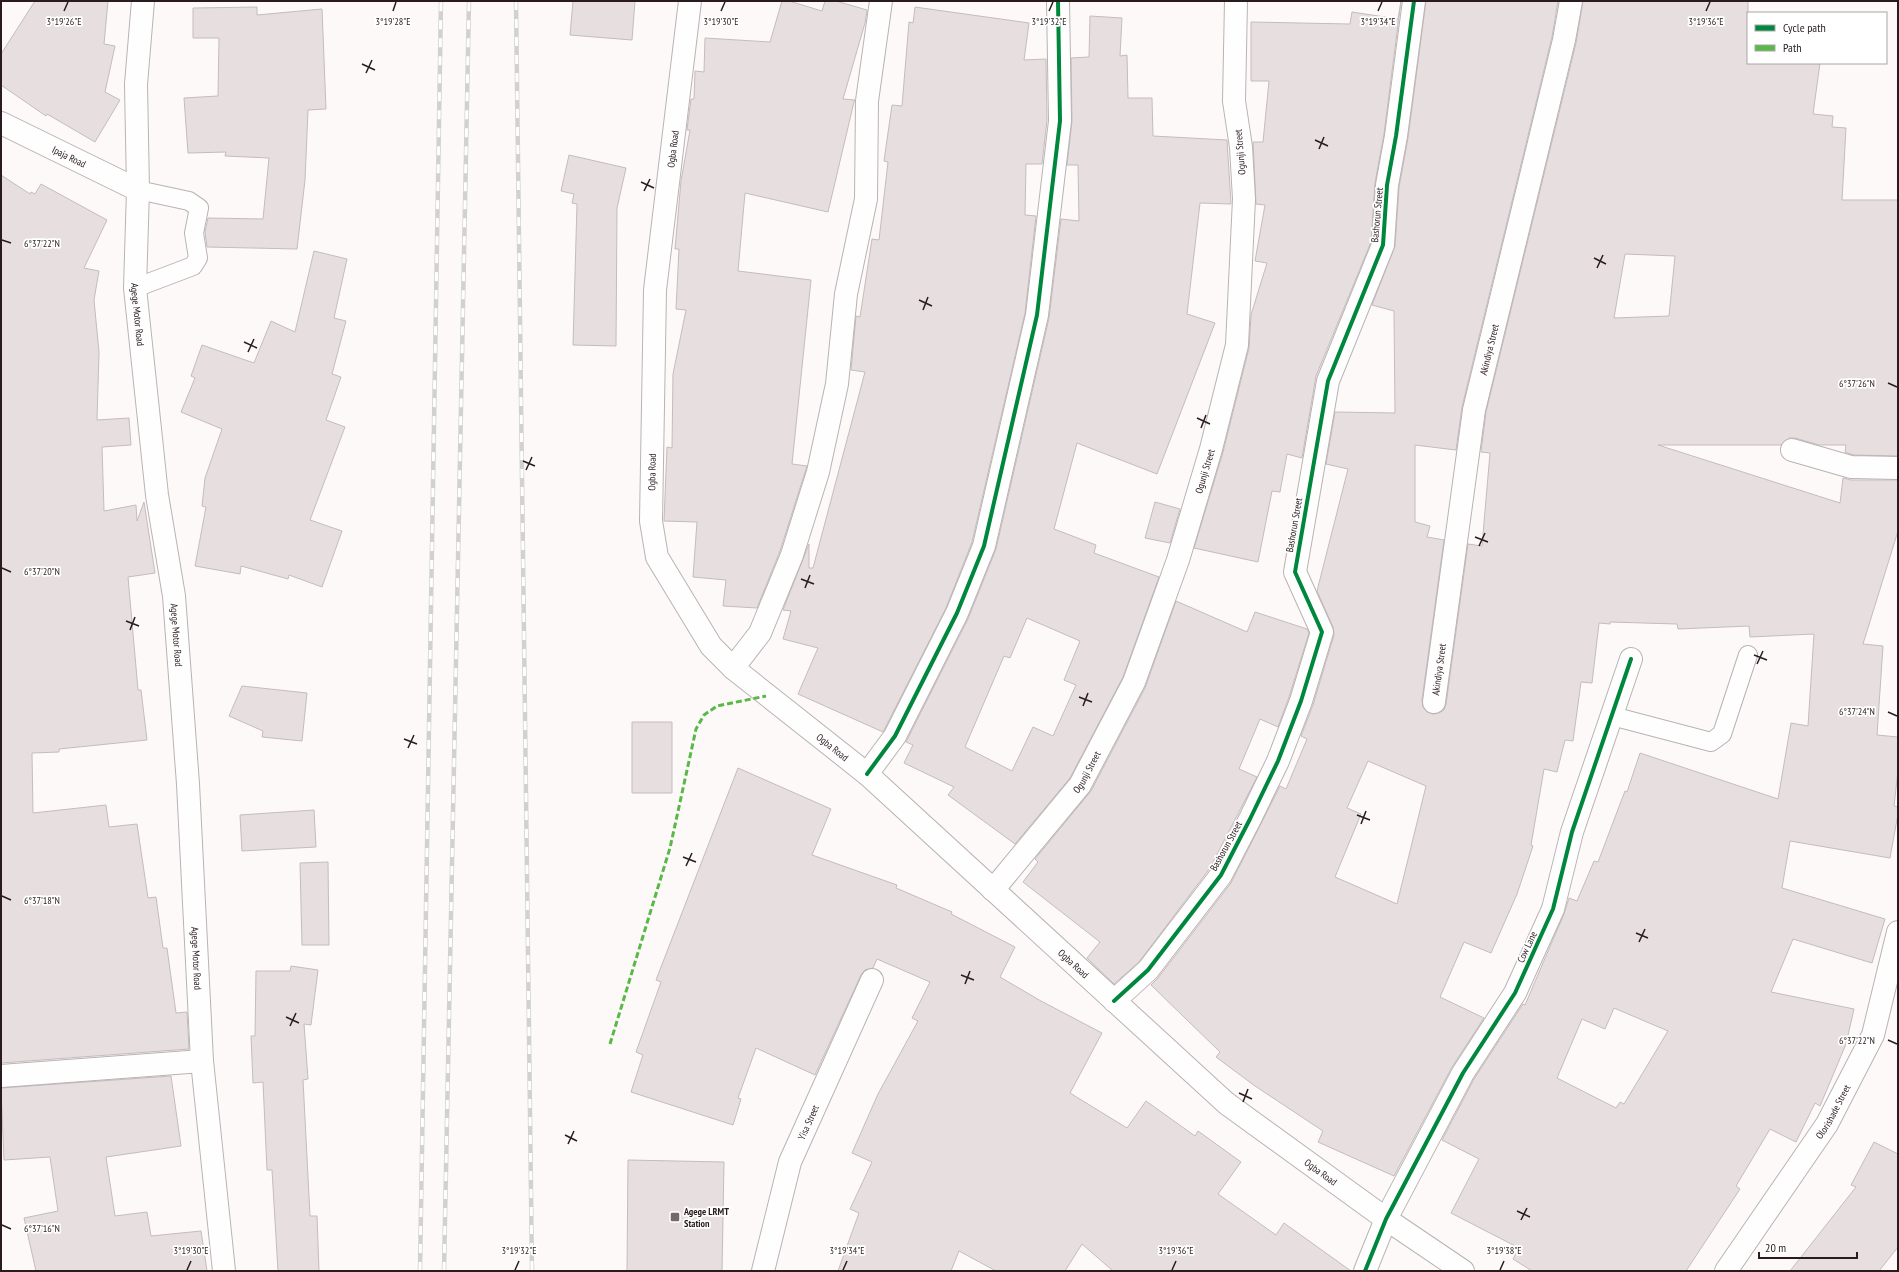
<svg xmlns="http://www.w3.org/2000/svg" width="1899" height="1272" viewBox="0 0 1899 1272" font-family="'PT Sans Narrow',sans-serif">
  <style>
    .building { fill: #e7dedf; stroke: #c4bcbd; fill-rule: evenodd }
    .lines { fill: none; stroke-linecap: round; stroke-linejoin: round }
    .service-casing { stroke: #bab2b3; stroke-width: 20 }
    .minor-casing { stroke: #bab2b3; stroke-width: 24 }
    .secondary-casing { stroke: #bab2b3; stroke-width: 24 }
    .service { stroke: #fffefe; stroke-width: 18 }
    .minor { stroke: #fffefe; stroke-width: 22 }
    .secondary { stroke: #fffefe; stroke-width: 22 }
    .rail-casing { stroke: #d2d1d1; stroke-width: 4.5 }
    .rail { stroke: #fff; stroke-width: 3; stroke-dasharray: 9; stroke-linecap: butt }
    .quiet { stroke: #58b947; stroke-width: 3; stroke-dasharray: 6 3; stroke-linecap: butt }
    .cycleway-casing { stroke: #fff; stroke-width: 6 }
    .cycleway { stroke: #00873e; stroke-width: 4 }
    .ticks { fill: none; stroke: #291b1e; stroke-width: 1.5 }
    .poi-dot { fill: #73696b; stroke: #fff; stroke-width: 1.5 }
    .labels { text-anchor: middle; dominant-baseline: central; stroke-width: 3.5; stroke-linejoin: round; paint-order: stroke }
    .street-label { font-size: 10px; fill: #291b1e; stroke: #fff }
    .poi-label { font-size: 10px; font-weight: bold; fill: #291b1e; stroke: #fff; text-anchor: start }
    .ticks-label { font-size: 10px; text-anchor: middle; fill: #291b1e; stroke: #fff; stroke-width: 3.5; stroke-linejoin: round; paint-order: stroke }
  </style>
  <rect width="100%" height="100%" fill="#fdf9f9"/>
  <path class="building" d="M35,1H108L104,44L115,46L105,92L120,100L95,142L47,114L46,116L1,85V54Z
    M573,1H635L632,40L570,35Z
    M782,1H789L822,11L825,1H836L867,10L865,23L843,99L855,100L854,102L828,212L745,193L738,271L811,280L792,464L807,466L780,551L757,608L723,606L726,580L693,577L697,522L664,521L667,447L672,448L673,374L686,310L676,309L679,249H675L681,181L690,130H687L691,99H694L695,71L704,72L705,38L770,42Z
    M1401,1L1384,134L1375,183L1371,242L1316,376L1302,458L1287,454L1280,492L1272,491L1258,562L1194,548L1223,452L1249,348L1251,315L1267,263L1255,261L1265,205L1256,204L1253,142H1263L1269,81H1251V22L1350,24L1352,12L1398,19Z
    M1426,1H1558L1552,37L1462,407L1456,450L1415,445V522L1430,526L1427,537L1444,540L1422,700L1423,707L1427,712L1433,714L1439,713L1444,710L1446,704L1468,544L1482,546L1490,453L1481,452L1486,412L1576,43L1583,1H1748V63H1820L1813,114L1833,116L1832,127L1846,128L1842,200H1898V456L1853,455L1845,452L1846,445H1819L1795,438H1789L1781,445H1658L1840,503L1843,478L1851,480H1898V531L1863,644L1883,646L1877,735L1898,737V771L1894,806L1898,807V814L1890,858L1790,841L1782,888L1885,919L1872,963L1793,939L1771,992L1854,1009L1846,1044L1820,1106L1815,1103L1796,1142L1770,1129L1736,1186L1740,1189L1686,1271H1532L1513,1259L1519,1248L1451,1213L1479,1159L1442,1140L1474,1079L1523,1004L1525,1005L1564,914L1569,898L1577,901L1594,861L1598,862L1625,791L1627,792L1640,753L1778,799L1791,723L1808,726L1814,634L1750,637L1749,626L1678,629L1677,624L1610,622V624L1599,623L1592,683L1581,682L1573,741L1565,740L1557,772L1544,769L1531,845L1533,846L1517,894L1491,953L1464,942L1440,997L1484,1018L1452,1067L1394,1176L1318,1142L1323,1131L1255,1086L1216,1057L1220,1052L1151,985L1158,978L1231,883L1280,786L1286,789L1307,739L1301,736L1313,705L1334,635L1333,627L1317,591L1348,469L1326,464L1335,412L1395,413L1394,311L1372,305L1395,246L1399,187L1408,138ZM1625,254L1675,256L1669,316L1614,318ZM1368,761L1426,786L1397,904L1335,877L1361,814L1347,808ZM1614,1008L1668,1031L1624,1104L1620,1102L1616,1108L1557,1078L1582,1019L1605,1029Z
    M257,7V15L322,9L326,109L308,110L305,180L297,249L207,247L205,232L208,218L263,219L269,158L225,156L226,152L188,153L184,98L218,96L219,38H193V8Z
    M915,7L1029,23L1024,60L1046,59L1047,120L1042,164H1026L1025,215L1036,216L1025,313L972,542L946,608L883,732L798,694L818,648L783,639L791,611L783,610L809,544V568H813L865,372L851,370L856,316L860,317L872,239L879,240L888,162L884,161L892,105L902,106L909,22L913,23Z
    M1090,16L1122,18L1120,56L1127,55L1128,98H1152L1153,136L1227,140L1231,204L1200,203L1187,314L1215,323L1157,474L1077,443L1054,529L1096,545L1094,553L1159,577L1123,677L1070,778L1015,844L948,795L954,787L904,763L913,745L906,742L968,619L996,549L1049,318L1061,219L1079,221L1078,165H1067L1072,121L1071,58L1089,57ZM1027,618L1080,641L1064,680L1076,685L1053,736L1033,727L1012,771L965,747L1004,656L1010,658Z
    M569,155L626,168L617,208L616,346L573,345L577,204L572,203L574,194L561,191Z
    M1,175L30,194L31,192L35,194L41,184L107,220L84,268L99,271L94,300L99,352L97,420L129,418L131,445L102,447L104,511L136,505L137,521L144,502L155,573L128,577L138,690H141L147,740L59,749V752L32,753L33,813L106,805L109,827L137,824L148,898L156,897L163,948H167L176,1013L187,1012L189,1049L1,1063Z
    M314,251L347,259L334,318L346,321L332,374L341,377L326,420L345,427L310,520L342,531L322,587L289,575L288,579L241,566L240,574L195,566L206,507L202,506L205,478L222,429L181,412L195,378L191,376L202,345L254,363L271,321L295,332Z
    M1155,502L1180,509L1170,543L1145,538Z
    M1176,601L1247,632L1255,612L1307,629L1309,633L1289,697L1278,727L1260,719L1239,769L1257,777L1210,868L1139,962L1114,984L1087,958L1100,942L1023,882L1038,862L1035,859L1091,791L1145,688Z
    M242,686L307,693L302,741L262,737L263,731L229,716Z
    M632,722H672V793H632Z
    M738,768L831,809L812,855L897,885L896,888L952,912L951,914L1015,947L1000,977L1041,1001L1102,1033L1070,1093L1127,1128L1146,1101L1195,1136L1198,1131L1241,1162L1218,1194L1276,1235L1284,1223L1351,1271H1113L1082,1244L1065,1271H996L959,1251L951,1271H838L859,1213L850,1209L872,1162L852,1153L878,1094L918,1021L912,1018L930,982L877,959L873,968L865,970L861,975L815,1075L756,1048L738,1098L741,1099L733,1125L631,1092L643,1055L636,1052L661,982L656,980Z
    M314,810L316,847L242,851L240,815Z
    M328,862L329,945H302L300,863Z
    M291,966L318,970L311,1025L304,1024L308,1079L303,1080L310,1216H317L319,1271H278L272,1170H267L263,1082L253,1083L251,1036H255L256,971H290Z
    M171,1076L181,1146L106,1157L115,1216L147,1212L151,1236L201,1231L207,1271H36L24,1218L58,1211L50,1157L4,1160L1,1088Z
    M1874,1142L1898,1154V1247L1879,1271H1790L1856,1187L1851,1185Z
    M628,1160L724,1162L722,1271H627Z"/>
  <g class="lines">
    <defs>
      <path id="service" d="M135,288L193,266L198,258L194,233L199,208L189,201L138,190
        M1612,716L1711,742L1722,734L1748,655"/>
      <g id="minor">
        <path d="M1792,450L1851,467L1898,468"/>
        <path d="M733,668L760,633L792,555L818,472L837,384L846,294L866,199L867,101L881,1"/>
        <path id="s1" d="M1434,702L1474,410L1564,40L1571,1"/>
        <path d="M867,774L895,736L957,613L984,546L1037,315L1060,121L1058,1"/>
        <path id="s2" d="M993,890L1080,785L1134,682L1178,560L1211,449L1237,345L1244,199L1241,147L1234,101L1236,1"/>
        <path d="M1114,1001L1148,970L1221,875L1250,819L1278,761L1301,701L1322,632L1295,572L1328,381L1383,245L1387,185L1396,136L1414,1"/>
        <path d="M1,1076L202,1061"/>
        <path id="s3" d="M763,1271L790,1162L872,980"/>
        <path d="M1365,1271L1386,1219L1463,1073L1515,993L1553,909L1572,832L1631,659"/>
        <path id="s4" d="M1726,1271L1827,1124L1873,1035L1898,932"/>
      </g>
      <g id="secondary">
        <path id="s5" d="M143,1L136,84L138,190L135,288L157,495L174,596L188,784L202,1061L224,1271"/>
        <path id="s6" d="M690,1L655,290L651,521L657,557L711,646L733,668L867,774L1226,1103L1386,1219L1463,1271"/>
        <path id="s7" d="M1,123L138,190"/>
      </g>
    </defs>
    <use href="#service" class="service-casing"/>
    <use href="#minor" class="minor-casing"/>
    <use href="#secondary" class="secondary-casing"/>
    <use href="#service" class="service"/>
    <use href="#minor" class="minor"/>
    <use href="#secondary" class="secondary"/>
    <defs>
      <path id="rail" d="M516,1L532,1271
        M420,1271L441,1
        M444,1271L469,1"/>
    </defs>
    <use href="#rail" class="rail-casing"/>
    <use href="#rail" class="rail"/>
    <path class="quiet" d="M610,1044L670,848L696,729L704,715L717,706L766,696"/>
    <defs>
      <path id="cycleway" d="M867,774L895,736L957,613L984,546L1037,315L1060,121L1058,1
        M1114,1001L1148,970L1221,875L1250,819L1278,761L1301,701L1322,632L1295,572L1328,381L1383,245L1387,185L1396,136L1414,1
        M1365,1271L1386,1219L1463,1073L1515,993L1553,909L1572,832L1631,659"/>
    </defs>
    <use href="#cycleway" class="cycleway-casing"/>
    <use href="#cycleway" class="cycleway"/>
  </g>
  <path class="ticks" d="M64,11L68,2M393,11L396,2M721,11L725,2M1049,11L1053,2M1378,11L1382,2M1706,11L1710,2M362,64L375,70M366,73L372,60M1315,140L1328,146M1319,149L1324,137M641,182L654,188M644,191L650,179M2,240L11,243M1594,258L1606,264M1597,268L1603,255M919,300L932,306M923,310L928,297M244,342L257,348M248,352L254,339M1888,383L1897,387M1197,418L1210,424M1201,428L1206,415M523,461L535,466M526,470L532,457M1475,537L1488,542M1479,546L1485,533M2,568L11,572M801,579L814,584M805,588L810,575M126,621L139,626M130,630L135,617M1754,655L1767,660M1757,664L1763,651M1079,697L1092,702M1083,706L1088,693M1888,712L1897,716M404,739L417,744M408,748L414,735M1357,815L1370,820M1361,824L1366,811M683,857L696,862M686,866L692,853M2,896L11,900M1636,933L1648,938M1639,942L1645,929M961,975L974,980M965,984L970,971M286,1017L299,1023M290,1026L296,1013M1888,1040L1897,1044M1239,1093L1252,1099M1243,1102L1248,1089M565,1135L577,1141M568,1144L574,1131M1517,1211L1530,1217M1521,1220L1527,1208M2,1225L11,1229M187,1270L191,1261M515,1270L519,1261M843,1270L847,1261M1172,1270L1176,1261M1500,1270L1504,1261"/>
  <rect class="poi-dot" x="670" y="1212" width="10" height="10" rx="2"/>
  <g class="labels">
    <g class="street-label">
      <text transform="translate(673 149) rotate(-83)">Ogba Road</text>
      <text transform="translate(1240 152) rotate(-95)">Ogunji Street</text>
      <text stroke="none"><textPath href="#s7" startOffset="76">Ipaja Road</textPath></text>
      <text transform="translate(1377 215) rotate(-85)">Bashorun Street</text>
      <text stroke="none"><textPath href="#s5" startOffset="314">Agege Motor Road</textPath></text>
      <text stroke="none"><textPath href="#s1" startOffset="357">Akindiya Street</textPath></text>
      <text stroke="none"><textPath href="#s2" startOffset="475">Ogunji Street</textPath></text>
      <text transform="translate(652 472) rotate(-89)">Ogba Road</text>
      <text transform="translate(1294 525) rotate(-80)">Bashorun Street</text>
      <text stroke="none"><textPath href="#s5" startOffset="637">Agege Motor Road</textPath></text>
      <text stroke="none"><textPath href="#s1" startOffset="33">Akindiya Street</textPath></text>
      <text stroke="none"><textPath href="#s6" startOffset="821">Ogba Road</textPath></text>
      <text stroke="none"><textPath href="#s2" startOffset="151">Ogunji Street</textPath></text>
      <text transform="translate(1226 846) rotate(-61)">Bashorun Street</text>
      <text transform="translate(1527 947) rotate(-65)">Cow Lane</text>
      <text stroke="none"><textPath href="#s5" startOffset="961">Agege Motor Road</textPath></text>
      <text stroke="none"><textPath href="#s6" startOffset="1145">Ogba Road</textPath></text>
      <text stroke="none"><textPath href="#s4" startOffset="192">Olorishade Street</textPath></text>
      <text stroke="none"><textPath href="#s3" startOffset="156">Yisa Street</textPath></text>
      <text stroke="none"><textPath href="#s6" startOffset="1469">Ogba Road</textPath></text>
    </g>
    <g class="poi-label">
      <text x="684" y="1211">Agege LRMT<tspan x="684" dy="12">Station</tspan></text>
    </g>
  </g>
  <g class="ticks-label">
    <text x="64" y="25">3°19'26"E</text>
    <text x="393" y="25">3°19'28"E</text>
    <text x="721" y="25">3°19'30"E</text>
    <text x="1049" y="25">3°19'32"E</text>
    <text x="1378" y="25">3°19'34"E</text>
    <text x="1706" y="25">3°19'36"E</text>
    <text x="42" y="247">6°37'22"N</text>
    <text x="1857" y="387">6°37'26"N</text>
    <text x="42" y="575">6°37'20"N</text>
    <text x="1857" y="715">6°37'24"N</text>
    <text x="42" y="904">6°37'18"N</text>
    <text x="1857" y="1044">6°37'22"N</text>
    <text x="42" y="1232">6°37'16"N</text>
    <text x="191" y="1254">3°19'30"E</text>
    <text x="519" y="1254">3°19'32"E</text>
    <text x="847" y="1254">3°19'34"E</text>
    <text x="1176" y="1254">3°19'36"E</text>
    <text x="1504" y="1254">3°19'38"E</text>
  </g>
  <rect width="1899" height="1272" fill="none" stroke="#291b1e" stroke-width="4"/>
  <rect x="1747" y="12" width="140" height="52" fill="#ffffff" stroke="#a9a4a5"/>
  <rect x="1755" y="25" width="20" height="6" fill="#00873e" stroke="#a9a4a5"/>
  <text x="1783" y="32" font-size="12" fill="#291b1e">Cycle path</text>
  <rect x="1755" y="45" width="20" height="6" fill="#58b947" stroke="#a9a4a5"/>
  <text x="1783" y="52" font-size="12" fill="#291b1e">Path</text>
  <path d="M1759 1252v6h98v-6" fill="none" stroke="#291b1e" stroke-width="2"/>
  <text x="1765" y="1252" font-size="12" fill="#291b1e" stroke="#ffffff" stroke-width="3" paint-order="stroke">20 m</text>
</svg>
